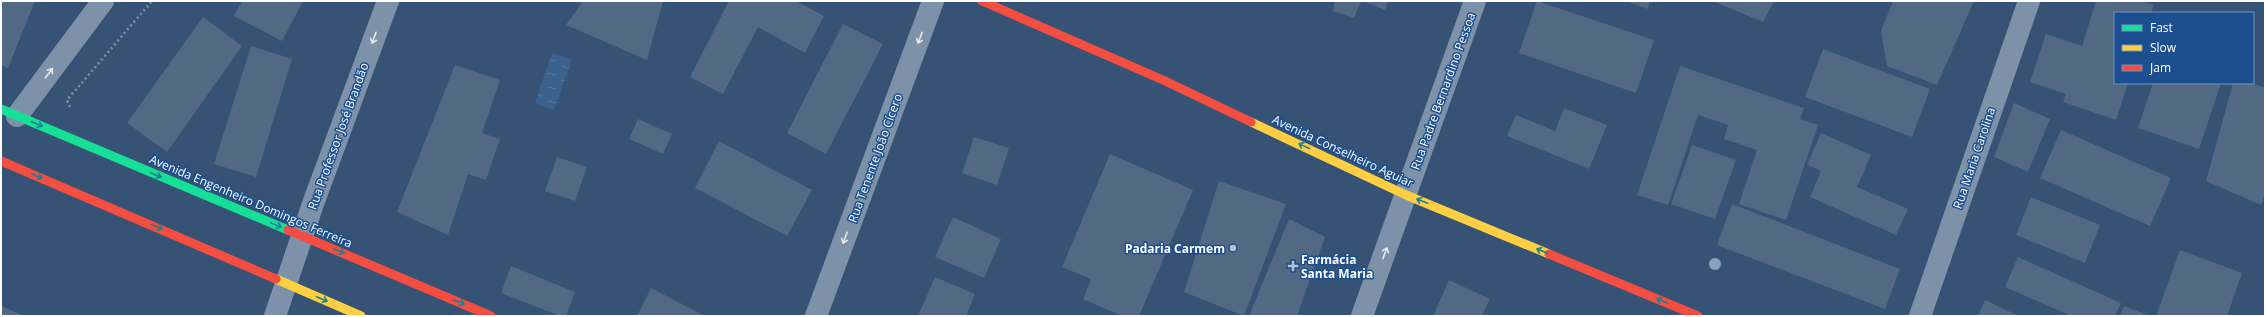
<svg xmlns="http://www.w3.org/2000/svg" width="2266" height="317" viewBox="0 0 2266 317" font-family="'Open Sans',sans-serif">
  <style>
    .water { fill: url(#water-ripples) }
    .building { fill: #526984 }
    .lines { fill: none; stroke-linecap: round; stroke-linejoin: round }
    .path { stroke: #7d92a8; stroke-width: 2.5; stroke-dasharray: 2 3; stroke-linecap: butt }
    .street { stroke: #7d92a8; stroke-width: 22 }
    .fast { stroke: #16e098; stroke-width: 9 }
    .slow { stroke: #ffcf43; stroke-width: 9 }
    .jam { stroke: #f24e42; stroke-width: 9 }
    .tree { fill: #8aa2be }
    .oneway { stroke: #e5e9ee }
    .oneway2 { stroke: #198292 }
    .poi-dot { fill: #b9c2ce; stroke: #1b4f8f; stroke-width: 1.5 }
    .labels { text-anchor: middle; dominant-baseline: central; stroke-width: 3; stroke-linejoin: round; paint-order: stroke }
    .street-label { font-size: 12px; fill: #fff; stroke: #1b4f8f }
    .poi-label { font-size: 12px; font-weight: bold; fill: #fff; stroke: #1b4f8f; text-anchor: end }
  </style>
  <defs>
    <pattern id="water-ripples" width="26" height="14" patternUnits="userSpaceOnUse"><rect width="26" height="14" fill="#3b618d"/><path d="M2 4q2-2 4 0t4 0M15 11q2-2 4 0t4 0" fill="none" stroke="#58799e"/></pattern>
  </defs>
  <rect width="100%" height="100%" fill="#365274"/>
  <path class="water" d="M552,53L572,60L554,110L535,103Z"/>
  <path class="building" d="M1,1H35L8,68L1,65Z
    M242,1H303L282,41L234,16Z
    M583,1H663L647,60L566,25Z
    M729,1H796L824,16L805,53L758,27L723,94L690,77Z
    M1335,1H1361L1354,18L1333,11Z
    M1363,1H1388L1385,10Z
    M1537,1L1654,40L1636,93L1519,53Z
    M1626,1H1650L1648,9Z
    M1713,1H1774L1763,22Z
    M1893,1H1974L1937,85L1887,66L1881,31Z
    M2096,1H2142L2154,5L2151,13H2115V83H2128L2116,120L2063,102L2066,94L2030,82L2046,34L2082,46Z
    M203,17L242,46L167,152L127,123Z
    M843,24L883,44L826,154L787,133Z
    M251,46L292,59L256,177L214,164Z
    M1823,49L1930,89L1912,137L1805,97Z
    M455,65L500,80L482,133L500,139L486,180L468,174L448,235L397,212Z
    M1680,66L1804,108L1800,119L1818,125L1786,220L1739,204L1757,150L1724,139L1728,125L1698,115L1668,205L1637,195Z
    M2153,83H2221L2199,149L2138,128Z
    M2233,83H2251L2265,88V194L2261,205L2206,181Z
    M2014,103L2050,119L2028,172L1994,157Z
    M1564,108L1607,125L1589,169L1507,136L1516,115L1555,131Z
    M638,119L672,134L663,154L629,139Z
    M2061,130L2171,178L2150,226L2040,178Z
    M1821,133L1871,155L1857,187L1908,209L1896,235L1810,197L1821,171L1807,165Z
    M974,137L1009,148L997,185L962,173Z
    M719,141L812,190L787,236L695,188Z
    M1692,145L1736,160L1715,219L1671,204Z
    M1110,154L1193,190L1139,316H1122L1083,299L1091,279L1062,267Z
    M557,157L587,167L575,201L545,191Z
    M1219,181L1286,204L1244,316L1184,292Z
    M2031,197L2100,225L2085,263L2016,235Z
    M1732,204L1900,269L1885,309L1717,245Z
    M953,217L1001,239L984,278L935,257Z
    M1289,219L1325,237L1297,316H1249Z
    M2180,250L2242,273L2227,316H2156Z
    M2018,257L2121,303L2115,316H2071L2005,287Z
    M511,266L575,292L566,316H560L501,293Z
    M935,277L975,294L966,316H923L919,314Z
    M1449,280L1490,299L1482,316H1433Z
    M651,288L705,316H637Z
    M1985,300L2019,316H1978Z
    M1,306L25,316H1Z
    M2124,306L2150,316H2120Z"/>
  <g class="lines">
    <path class="path" d="M70,107L67,100L152,1"/>
    <path class="street" d="M17,116L103,1
      M275,316L314,201L388,1
      M816,316L933,1
      M1362,316L1475,1
      M1920,316L2029,1"/>
    <path class="fast" d="M1,109L288,230"/>
    <path class="slow" d="M1251,122L1406,195L1549,254
      M276,279L361,316"/>
    <path class="jam" d="M982,1L1163,80L1251,122
      M1,161L276,279
      M288,230L491,316
      M1549,254L1698,316"/>
  </g>
  <circle class="tree" cx="1715" cy="264" r="6"/>
  <defs><path id="oneway-shaft" d="M-6 0H5M1.5-3L5.5 0L1.5 3" fill="none" stroke-width="1.6" stroke-linecap="round" stroke-linejoin="round"/></defs>
  <g class="oneway">
    <use href="#oneway-shaft" transform="translate(374 38) rotate(110)"/>
    <use href="#oneway-shaft" transform="translate(920 38) rotate(110)"/>
    <use href="#oneway-shaft" transform="translate(49 73) rotate(-53)"/>
    <use href="#oneway-shaft" transform="translate(845 238) rotate(110)"/>
    <use href="#oneway-shaft" transform="translate(1385 253) rotate(-70)"/>
  </g>
  <g class="oneway2">
    <use href="#oneway-shaft" transform="translate(37 124) rotate(23)"/>
    <use href="#oneway-shaft" transform="translate(1304 146) rotate(-155)"/>
    <use href="#oneway-shaft" transform="translate(156 175) rotate(23)"/>
    <use href="#oneway-shaft" transform="translate(37 176) rotate(23)"/>
    <use href="#oneway-shaft" transform="translate(1422 201) rotate(-158)"/>
    <use href="#oneway-shaft" transform="translate(276 225) rotate(22)"/>
    <use href="#oneway-shaft" transform="translate(157 227) rotate(23)"/>
    <use href="#oneway-shaft" transform="translate(339 251) rotate(23)"/>
    <use href="#oneway-shaft" transform="translate(1542 251) rotate(-157)"/>
    <use href="#oneway-shaft" transform="translate(322 299) rotate(23)"/>
    <use href="#oneway-shaft" transform="translate(1662 301) rotate(-157)"/>
    <use href="#oneway-shaft" transform="translate(459 302) rotate(23)"/>
  </g>
  <g class="poi-dot">
    <circle cx="1233" cy="248" r="4"/>
    <path d="M1291 260h4v4h4v4h-4v4h-4v-4h-4v-4h4z"/>
  </g>
  <g class="labels">
    <g class="street-label">
      <text transform="translate(1443 91) rotate(-70)">Rua Padre Bernardino Pessoa</text>
      <text transform="translate(338 136) rotate(-70)">Rua Professor José Brandão</text>
      <text transform="translate(1343 151) rotate(25)">Avenida Conselheiro Aguiar</text>
      <text transform="translate(875 158) rotate(-70)">Rua Tenente João Cícero</text>
      <text transform="translate(1974 158) rotate(-71)">Rua Maria Carolina</text>
      <text transform="translate(251 201) rotate(23)">Avenida Engenheiro Domingos Ferreira</text>
    </g>
    <g class="poi-label">
      <text x="1225" y="248">Padaria Carmem</text>
      <text x="1301" y="259" text-anchor="start">Farmácia<tspan x="1301" dy="14">Santa Maria</tspan></text>
    </g>
  </g>
  <rect width="2266" height="317" fill="none" stroke="#ffffff" stroke-width="4"/>
  <rect x="2114" y="12" width="140" height="72" fill="#1b4f8f" stroke="#7695bc"/>
  <rect x="2122" y="25" width="20" height="6" fill="#16e098" stroke="#7695bc"/>
  <text x="2150" y="32" font-size="12" fill="#ffffff">Fast</text>
  <rect x="2122" y="45" width="20" height="6" fill="#ffcf43" stroke="#7695bc"/>
  <text x="2150" y="52" font-size="12" fill="#ffffff">Slow</text>
  <rect x="2122" y="65" width="20" height="6" fill="#f24e42" stroke="#7695bc"/>
  <text x="2150" y="72" font-size="12" fill="#ffffff">Jam</text>
</svg>
